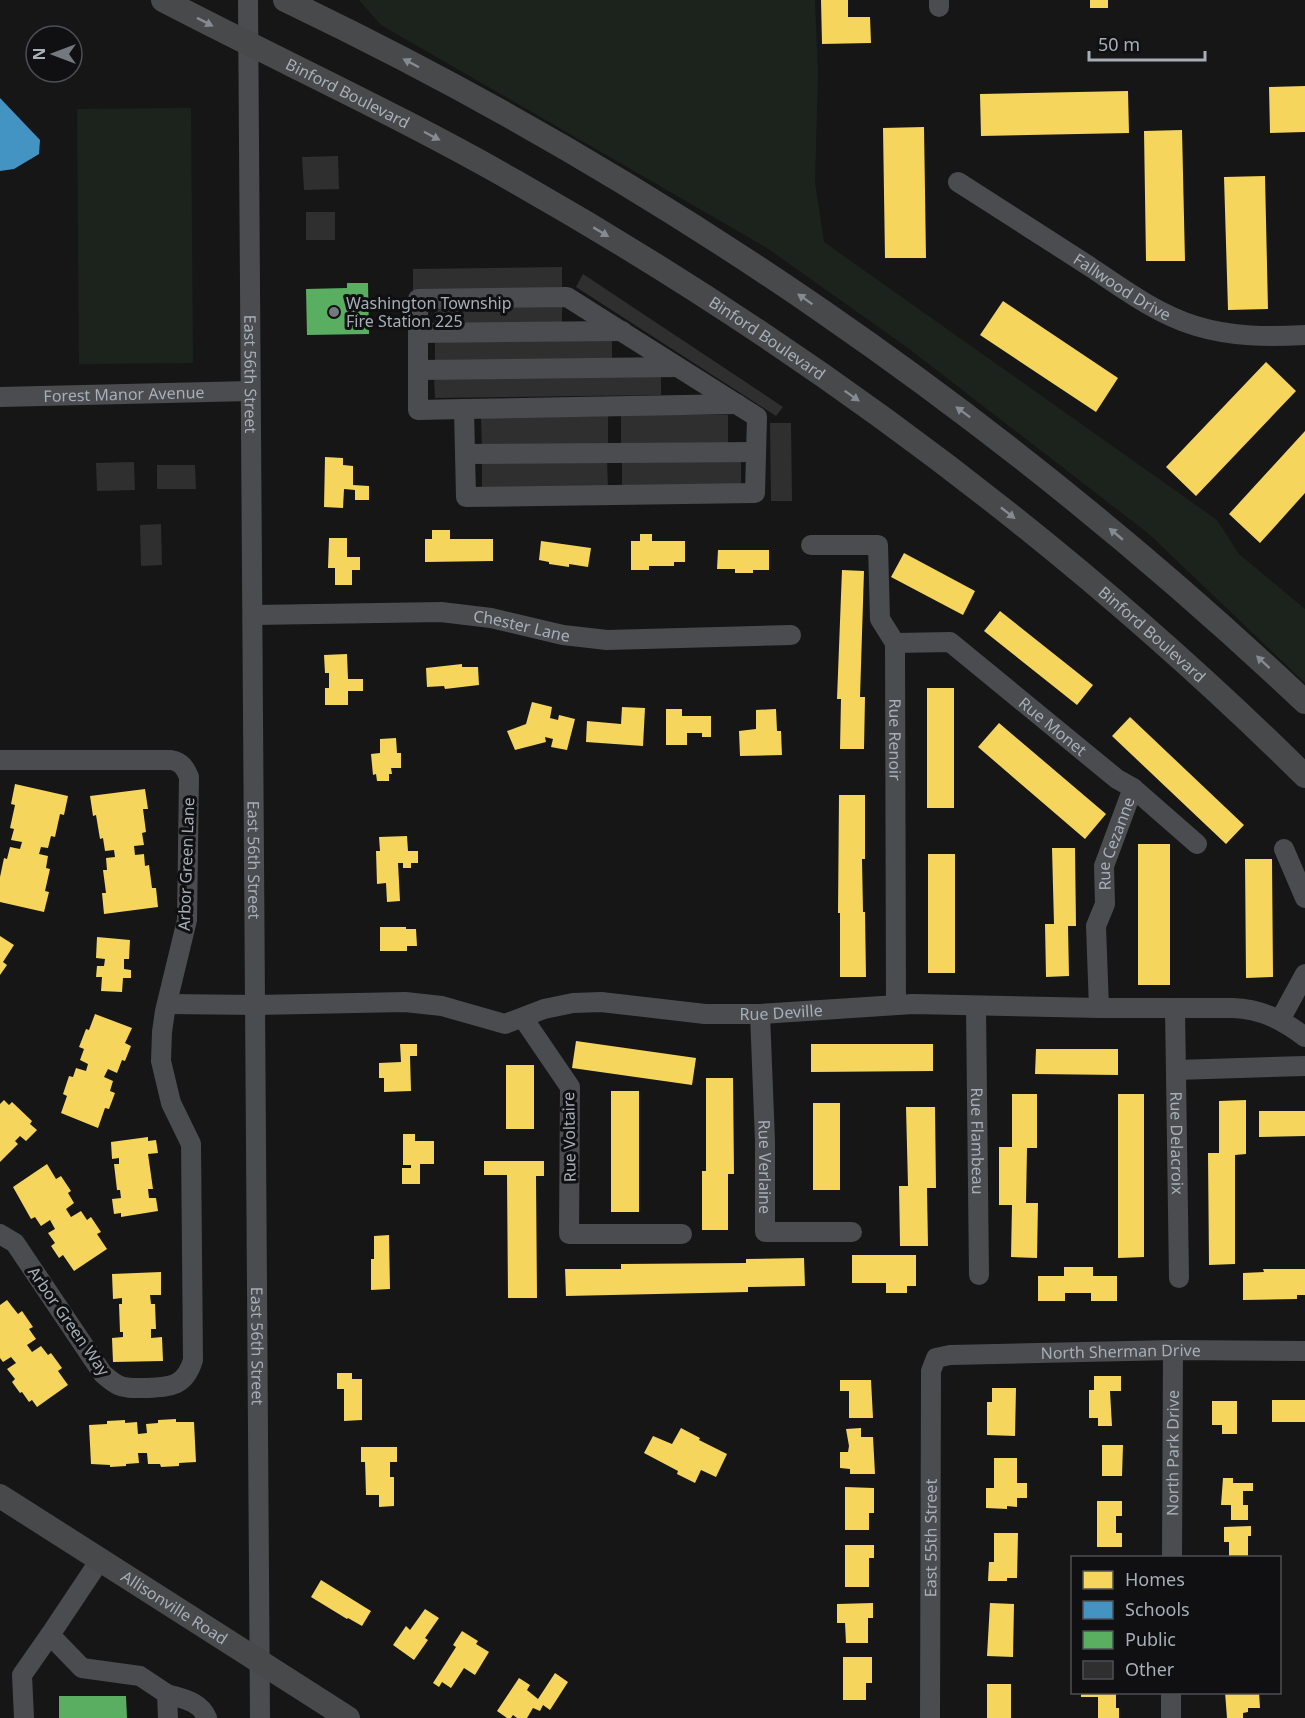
<svg xmlns="http://www.w3.org/2000/svg" width="1305" height="1718" viewBox="0 0 1305 1718" font-family="'Noto Sans',sans-serif">
  <style>
    .green { fill: #1c231c }
    .homes { fill: #f6d55c }
    .schools { fill: #4393c3 }
    .public { fill: #5aae61 }
    .building { fill: #2f2f30 }
    .lines { fill: none; stroke-linecap: round; stroke-linejoin: round }
    .minor { stroke: #4a4c4f; stroke-width: 20 }
    .major { stroke: #48494b; stroke-width: 24 }
    .oneway { fill: #858b92 }
    .poi-dot { fill: #74797f; stroke: #101012; stroke-width: 2 }
    .labels { text-anchor: middle; dominant-baseline: central; stroke-width: 6; stroke-linejoin: round; paint-order: stroke }
    .street-label { font-size: 16px; fill: #a6aeb8; stroke: #101012 }
    .poi-label { font-size: 16px; fill: #a6aeb8; stroke: #101012; text-anchor: start }
  </style>
  <rect width="100%" height="100%" fill="#161616"/>
  <path class="green" d="M359,0H815L818,74L815,182L824,242L1217,520L1239,554L1305,609V683L1149,534L908,348L767,248L381,25Z
    M191,108L193,363L79,364L77,109Z"/>
  <path class="homes" d="M821,0H848V17H870L871,43L822,44Z
    M1090,0H1108V8H1090Z
    M1305,86V132L1270,133L1269,87Z
    M1128,91L1129,133L981,136L980,94Z
    M924,127L926,258H885L883,128Z
    M1182,130L1185,261H1146L1144,131Z
    M1265,176L1268,309L1228,310L1224,177Z
    M1003,301L1118,378L1096,412L980,335Z
    M1266,362L1296,391L1196,496L1166,467Z
    M1305,431V493L1260,543L1229,514Z
    M325,457L343,458V465L353,466V485L369,486V500H355V490L344,489L343,508L324,507Z
    M432,530H450V539H493V561L425,562V539H432Z
    M640,534H652V541H685V562H674V566H649V570H631V541H640Z
    M329,538H347V557H360V570H352V585H335V568H328Z
    M541,541L591,548L588,567L569,564V567L549,564V562L539,560Z
    M718,550H769V570H753V573H735V569H717Z
    M904,553L975,591L963,615L891,577Z
    M842,570L864,571L860,697H865L864,749H840L841,699H837Z
    M1000,611L1093,685L1077,705L984,631Z
    M347,654L348,679H363V691H348V705H325V688H329V673H325L324,655Z
    M462,664V667H478L479,685L445,689L444,686L427,687L426,668Z
    M927,688H954V808H927Z
    M532,702L552,707L550,718L558,720L559,715L575,719L567,750L551,747L553,739L545,737L546,742L515,750L507,731L526,724Z
    M622,707L645,708L643,746L586,742L587,721L621,724Z
    M666,709H682V716H711V737H702V733H687V745H666Z
    M776,709L777,731H781L782,755L740,756L739,731L756,729V710Z
    M1130,717L1244,825L1226,844L1112,736Z
    M999,723L1106,814L1085,839L978,747Z
    M396,738L397,753H401V768H391L392,774H389V781H377L376,774L373,775L371,754L380,753V739Z
    M15,784L68,796L64,815L60,814L55,837L51,836L48,848L41,847L39,854L48,856L46,868L50,869L45,891L49,892L44,912L0,902V877L4,858L7,859L10,847L20,849L22,842L11,840L14,829L10,828L15,805L11,804Z
    M145,789L148,809H143L146,832L142,833L144,845L134,846L135,855L144,854L145,866L149,865L152,888H156L158,907L104,914L102,893H106L103,870H107L106,858L115,857L114,850L105,851L103,838L100,839L96,815L93,816L90,796Z
    M839,795H865V859H862L863,912H865L866,977H840V913H838Z
    M407,836L408,851H418V863H411V868H403V863H398L400,901L387,902L386,883L377,884L376,851H380L379,837Z
    M1138,844H1170V985H1138Z
    M1052,848H1075L1076,926H1068L1069,976L1046,977L1045,924H1054Z
    M928,854H955V973H928Z
    M1245,859H1272L1273,977L1246,978Z
    M380,927H406V929H416L417,946H407V951H380Z
    M0,936L14,945L3,962L7,965L0,975Z
    M97,937L130,940L129,959H124V969L131,970V978H123L122,992L101,991L102,977H96L97,966H104L105,959L96,958Z
    M95,1014L132,1028L125,1043L131,1046L125,1061L122,1060L117,1073L108,1069L104,1077L113,1081L110,1091L115,1093L109,1109L105,1108L98,1128L61,1113L67,1096L63,1094L69,1076L73,1077L76,1068L86,1071L88,1064L80,1060L84,1049L79,1047L86,1029L89,1030Z
    M576,1041L696,1058L692,1085L572,1068Z
    M400,1044H417V1056H410L411,1091L384,1092V1078H379V1063L401,1062Z
    M811,1044H933V1071L811,1072Z
    M1036,1049H1118V1075L1035,1074Z
    M506,1065H534V1129H506Z
    M706,1078H733L734,1174H728V1230H702V1171H706Z
    M611,1091H639V1212H611Z
    M1012,1094H1037V1148H1027L1026,1203H1038L1037,1258L1011,1257L1012,1205H999V1147H1012Z
    M1118,1094H1144V1257L1118,1258Z
    M4,1100L9,1105L12,1102L32,1121L30,1124L37,1130L26,1141L20,1136L15,1141L18,1144L0,1162V1104Z
    M1246,1100V1154L1235,1155V1264L1209,1265L1208,1153H1219V1101Z
    M813,1103H840V1190H813Z
    M906,1107H935L936,1188H927L928,1246H900L899,1186H908Z
    M1259,1111H1305V1136L1259,1137Z
    M403,1134H415V1141H434V1164H420V1184H402V1168H411V1165H403Z
    M148,1137V1141L156,1140L158,1153L148,1154L153,1189H148L149,1198H156L158,1211L121,1217V1213L114,1214L112,1199L121,1198L120,1190H117L114,1164H119V1158L112,1159L111,1142Z
    M484,1161H544V1176H536L537,1298H508L507,1175H484Z
    M47,1164L56,1179L61,1176L71,1191L68,1193L74,1203L66,1209L71,1217L81,1211L87,1220L91,1217L101,1232L97,1234L107,1249L74,1271L63,1255L59,1258L51,1246L55,1243L48,1233L55,1229L50,1220L41,1226L35,1217L31,1219L13,1187Z
    M389,1235L390,1289L371,1290V1259H374V1236Z
    M852,1255H916V1286H907V1293H886V1283H852Z
    M804,1258L805,1286L748,1287V1292L566,1296L565,1269H621V1264L746,1263V1259Z
    M1064,1267H1093V1276H1117V1301H1091V1293H1065V1301H1038V1276H1064Z
    M1263,1269H1305V1295H1297V1299L1243,1300V1273L1264,1272Z
    M161,1272V1295H150L151,1304H155L156,1329H151V1338L162,1337L163,1361L113,1362L112,1338L123,1337V1332H120L119,1304H122V1298L113,1299L112,1274Z
    M7,1300L18,1314L22,1311L33,1327L29,1329L36,1339L27,1345L32,1352L41,1346L48,1355L51,1353L62,1368L58,1371L68,1385L37,1407L32,1400L29,1402L22,1392L20,1393L12,1382L15,1379L7,1369L16,1363L11,1357L3,1362L0,1358V1305Z
    M337,1373H352V1379H362V1420L344,1421V1389H337Z
    M1094,1376H1121V1391H1110L1112,1426H1098V1418H1089V1390H1094Z
    M840,1380H871L873,1418H849V1391H840Z
    M992,1388H1016L1015,1436L987,1435V1402H992Z
    M1272,1400H1305V1422H1272Z
    M1212,1401H1237V1434H1222V1425H1212Z
    M176,1419V1422H194L196,1462L179,1463V1466L161,1467L160,1464H148L147,1453H138L139,1463L126,1464V1466L110,1467V1465L91,1464L89,1425L107,1424V1421L125,1420V1423L137,1422L138,1434L147,1433L146,1424L158,1423V1420Z
    M681,1428L700,1438L699,1440L727,1454L716,1477L701,1470L695,1483L677,1474L678,1471L644,1453L653,1436L672,1444Z
    M861,1428V1437H873L875,1474H850V1469L840,1468V1452H848L849,1446L846,1429Z
    M1102,1445H1123L1122,1476H1102Z
    M361,1447H397V1462H390V1477H394V1506L379,1507V1495H366L365,1462H361Z
    M994,1458H1017V1483H1027V1498H1017V1507L1007,1506V1509L986,1508V1488H994Z
    M1223,1478H1233V1483H1253V1491H1243V1505H1248V1520H1231V1505H1221Z
    M845,1487L874,1488V1513H869V1530H845Z
    M1097,1501H1122V1516H1116V1533H1122V1547H1097Z
    M1251,1526V1536H1248V1558H1229V1542H1224V1527Z
    M994,1533H1018L1017,1578H1007V1581H988L989,1562H994Z
    M845,1545H874V1558H869V1587H845Z
    M321,1580L371,1611L362,1626L348,1618L347,1619L311,1597Z
    M873,1603V1618H868V1643H846L845,1623H837V1604Z
    M990,1603L1014,1604L1013,1657L987,1656Z
    M425,1609L439,1618L425,1638L428,1640L414,1660L393,1645L406,1626L410,1630Z
    M462,1631L478,1641L476,1644L489,1652L475,1675L464,1668L451,1688L442,1682L439,1687L433,1683L456,1647L453,1645Z
    M843,1657H872V1683H866V1700H843Z
    M555,1673L568,1682L550,1710L543,1705L540,1711L533,1708L527,1718H517L513,1715L511,1718H507L497,1711L519,1678L530,1685L527,1690L538,1699Z
    M987,1684H1011V1718H987Z
    M1081,1692H1116V1708H1119V1718H1098V1697H1081Z
    M1225,1692H1259L1260,1708H1248V1712L1243,1713V1718H1227Z"/>
  <path class="schools" d="M0,98L40,140L39,154L14,169L0,171Z"/>
  <path class="public" d="M347,283H368L369,334L307,335L306,289L347,288Z
    M59,1696H126L127,1718H59Z"/>
  <path class="building" d="M338,156L339,189L304,190L302,157Z
    M306,212H335V240H306Z
    M562,267V291L413,292V269Z
    M583,274L783,407L776,416L576,287Z
    M435,306H562V326H435Z
    M612,339V361L435,362V341Z
    M661,374V395L435,398L434,377Z
    M621,415H728V445H621Z
    M608,416V446L482,448L481,418Z
    M770,423H791L792,501H771Z
    M741,459V488H622V460Z
    M607,460L608,488L482,490V462Z
    M134,462L135,490L97,491L96,463Z
    M157,465H195L196,489H157Z
    M161,524L162,565L141,566L140,525Z"/>
  <g class="lines">
    <g class="minor">
      <path id="s1" d="M248,0L260,1718"/>
      <path d="M939,0V7"/>
      <path id="s2" d="M958,182C1002,210 1045,238 1089,266C1123,289 1157,314 1196,326C1232,337 1268,337 1305,335"/>
      <path d="M567,297L757,417L755,493L466,497L464,409L418,410V299Z"/>
      <path d="M418,333L622,331"/>
      <path d="M418,370L677,367"/>
      <path id="s3" d="M0,397L250,391"/>
      <path d="M464,409L737,404"/>
      <path d="M465,454L756,452"/>
      <path id="s4" d="M811,545H878L880,619L895,643L896,1004"/>
      <path id="s5" d="M253,615L441,612L491,618L563,635L607,640L791,635"/>
      <path id="s6" d="M895,643L950,642L1117,779L1133,788L1197,844"/>
      <path d="M0,760H171C182,762 185,768 189,777L187,920L165,1011L162,1032L161,1061L171,1103L191,1144L193,1360C185,1387 170,1387 146,1388C136,1388 126,1389 118,1385C112,1382 108,1378 103,1374L15,1243L0,1234"/>
      <path d="M1284,849L1305,898"/>
      <path id="s7" d="M168,1004L256,1005L405,1002L442,1006L505,1024L544,1009L573,1003L601,1002L705,1014H760L913,1004L1099,1008H1233C1261,1009 1283,1020 1305,1037"/>
      <path id="s8" d="M976,1006L979,1275"/>
      <path id="s9" d="M1099,1008L1096,926L1105,904L1104,866L1133,788"/>
      <path id="s10" d="M1175,1008L1179,1278"/>
      <path id="s11" d="M760,1014L765,1141V1232H852"/>
      <path d="M523,1018L570,1087L569,1234H682"/>
      <path d="M1280,1020L1305,974"/>
      <path d="M1176,1070L1305,1066"/>
      <path id="s12" d="M1172,1558L1173,1350"/>
      <path d="M100,1560L50,1635L82,1668L140,1676L167,1694L168,1718"/>
      <path d="M167,1694C183,1699 200,1701 207,1718"/>
      <path d="M24,1718L22,1675L50,1635"/>
      <path id="s13" d="M930,1718L931,1371L936,1358L950,1355L1173,1350L1305,1351"/>
      <path d="M1171,1718V1692"/>
    </g>
    <g class="major">
      <path id="s14" d="M163,0C280,61 401,116 516,182C803,345 1070,544 1305,776"/>
      <path d="M285,0C660,179 1003,417 1305,702"/>
      <path id="s15" d="M0,1496L348,1718"/>
    </g>
  </g>
  <defs><path id="oneway-solid" d="M-6-.8H1V-3.2L6.5 0L1 3.2V.8H-6Z" transform="scale(1.5)"/></defs>
  <g class="oneway">
    <use href="#oneway-solid" transform="translate(205 22) rotate(27)"/>
    <use href="#oneway-solid" transform="translate(411 63) rotate(-152)"/>
    <use href="#oneway-solid" transform="translate(432 136) rotate(28)"/>
    <use href="#oneway-solid" transform="translate(601 232) rotate(31)"/>
    <use href="#oneway-solid" transform="translate(805 299) rotate(-145)"/>
    <use href="#oneway-solid" transform="translate(852 396) rotate(35)"/>
    <use href="#oneway-solid" transform="translate(963 412) rotate(-143)"/>
    <use href="#oneway-solid" transform="translate(1008 513) rotate(38)"/>
    <use href="#oneway-solid" transform="translate(1116 534) rotate(-140)"/>
    <use href="#oneway-solid" transform="translate(1263 662) rotate(-137)"/>
  </g>
  <circle class="poi-dot" cx="334" cy="312" r="6"/>
  <g class="labels">
    <g class="street-label">
      <text stroke="none"><textPath href="#s14" startOffset="207">Binford Boulevard</textPath></text>
      <text stroke="none"><textPath href="#s2" startOffset="195">Fallwood Drive</textPath></text>
      <text stroke="none"><textPath href="#s14" startOffset="693">Binford Boulevard</textPath></text>
      <text stroke="none"><textPath href="#s1" startOffset="374">East 56th Street</textPath></text>
      <text stroke="none"><textPath href="#s3" startOffset="124">Forest Manor Avenue</textPath></text>
      <text stroke="none"><textPath href="#s5" startOffset="270">Chester Lane</textPath></text>
      <text stroke="none"><textPath href="#s14" startOffset="1179">Binford Boulevard</textPath></text>
      <text stroke="none"><textPath href="#s6" startOffset="188">Rue Monet</textPath></text>
      <text stroke="none"><textPath href="#s4" startOffset="266">Rue Renoir</textPath></text>
      <text stroke="none"><textPath href="#s9" startOffset="168">Rue Cezanne</textPath></text>
      <text stroke="none"><textPath href="#s1" startOffset="860">East 56th Street</textPath></text>
      <text transform="translate(186 864) rotate(-88)">Arbor Green Lane</text>
      <text stroke="none"><textPath href="#s7" startOffset="620">Rue Deville</textPath></text>
      <text transform="translate(569 1137) rotate(-91)">Rue Voltaire</text>
      <text stroke="none"><textPath href="#s8" startOffset="135">Rue Flambeau</textPath></text>
      <text stroke="none"><textPath href="#s10" startOffset="135">Rue Delacroix</textPath></text>
      <text stroke="none"><textPath href="#s11" startOffset="153">Rue Verlaine</textPath></text>
      <text transform="translate(69 1321) rotate(55)">Arbor Green Way</text>
      <text stroke="none"><textPath href="#s1" startOffset="1346">East 56th Street</textPath></text>
      <text stroke="none"><textPath href="#s13" startOffset="546">North Sherman Drive</textPath></text>
      <text stroke="none"><textPath href="#s12" startOffset="105">North Park Drive</textPath></text>
      <text stroke="none"><textPath href="#s13" startOffset="180">East 55th Street</textPath></text>
      <text stroke="none"><textPath href="#s15" startOffset="207">Allisonville Road</textPath></text>
    </g>
    <g class="poi-label">
      <text x="346" y="303">Washington Township<tspan x="346" dy="18">Fire Station 225</tspan></text>
    </g>
  </g>
  <rect x="1071" y="1556" width="210" height="138" fill="#101012" stroke="#4c4f54" stroke-width="1.5"/>
  <rect x="1083" y="1571" width="30" height="18" fill="#f6d55c" stroke="#4c4f54" stroke-width="1.5"/>
  <text x="1125" y="1586" font-size="18" fill="#a6aeb8">Homes</text>
  <rect x="1083" y="1601" width="30" height="18" fill="#4393c3" stroke="#4c4f54" stroke-width="1.5"/>
  <text x="1125" y="1616" font-size="18" fill="#a6aeb8">Schools</text>
  <rect x="1083" y="1631" width="30" height="18" fill="#5aae61" stroke="#4c4f54" stroke-width="1.5"/>
  <text x="1125" y="1646" font-size="18" fill="#a6aeb8">Public</text>
  <rect x="1083" y="1661" width="30" height="18" fill="#2f2f30" stroke="#4c4f54" stroke-width="1.5"/>
  <text x="1125" y="1676" font-size="18" fill="#a6aeb8">Other</text>
  <g transform="translate(54 54) rotate(270)"><circle r="28" fill="#101012" stroke="#4c4f54" stroke-width="1.5"/>
  <path d="M0-4.5L10 22L0 15L-10 22Z" fill="#74797f"/>
  <text y="-9" font-size="16" font-weight="bold" text-anchor="middle" fill="#a6aeb8">N</text>
  </g>
  <path d="M1089 51v9h116v-9" fill="none" stroke="#a6aeb8" stroke-width="3"/>
  <text x="1098" y="51" font-size="18" fill="#a6aeb8" stroke="#101012" stroke-width="4.5" paint-order="stroke">50 m</text>
</svg>
